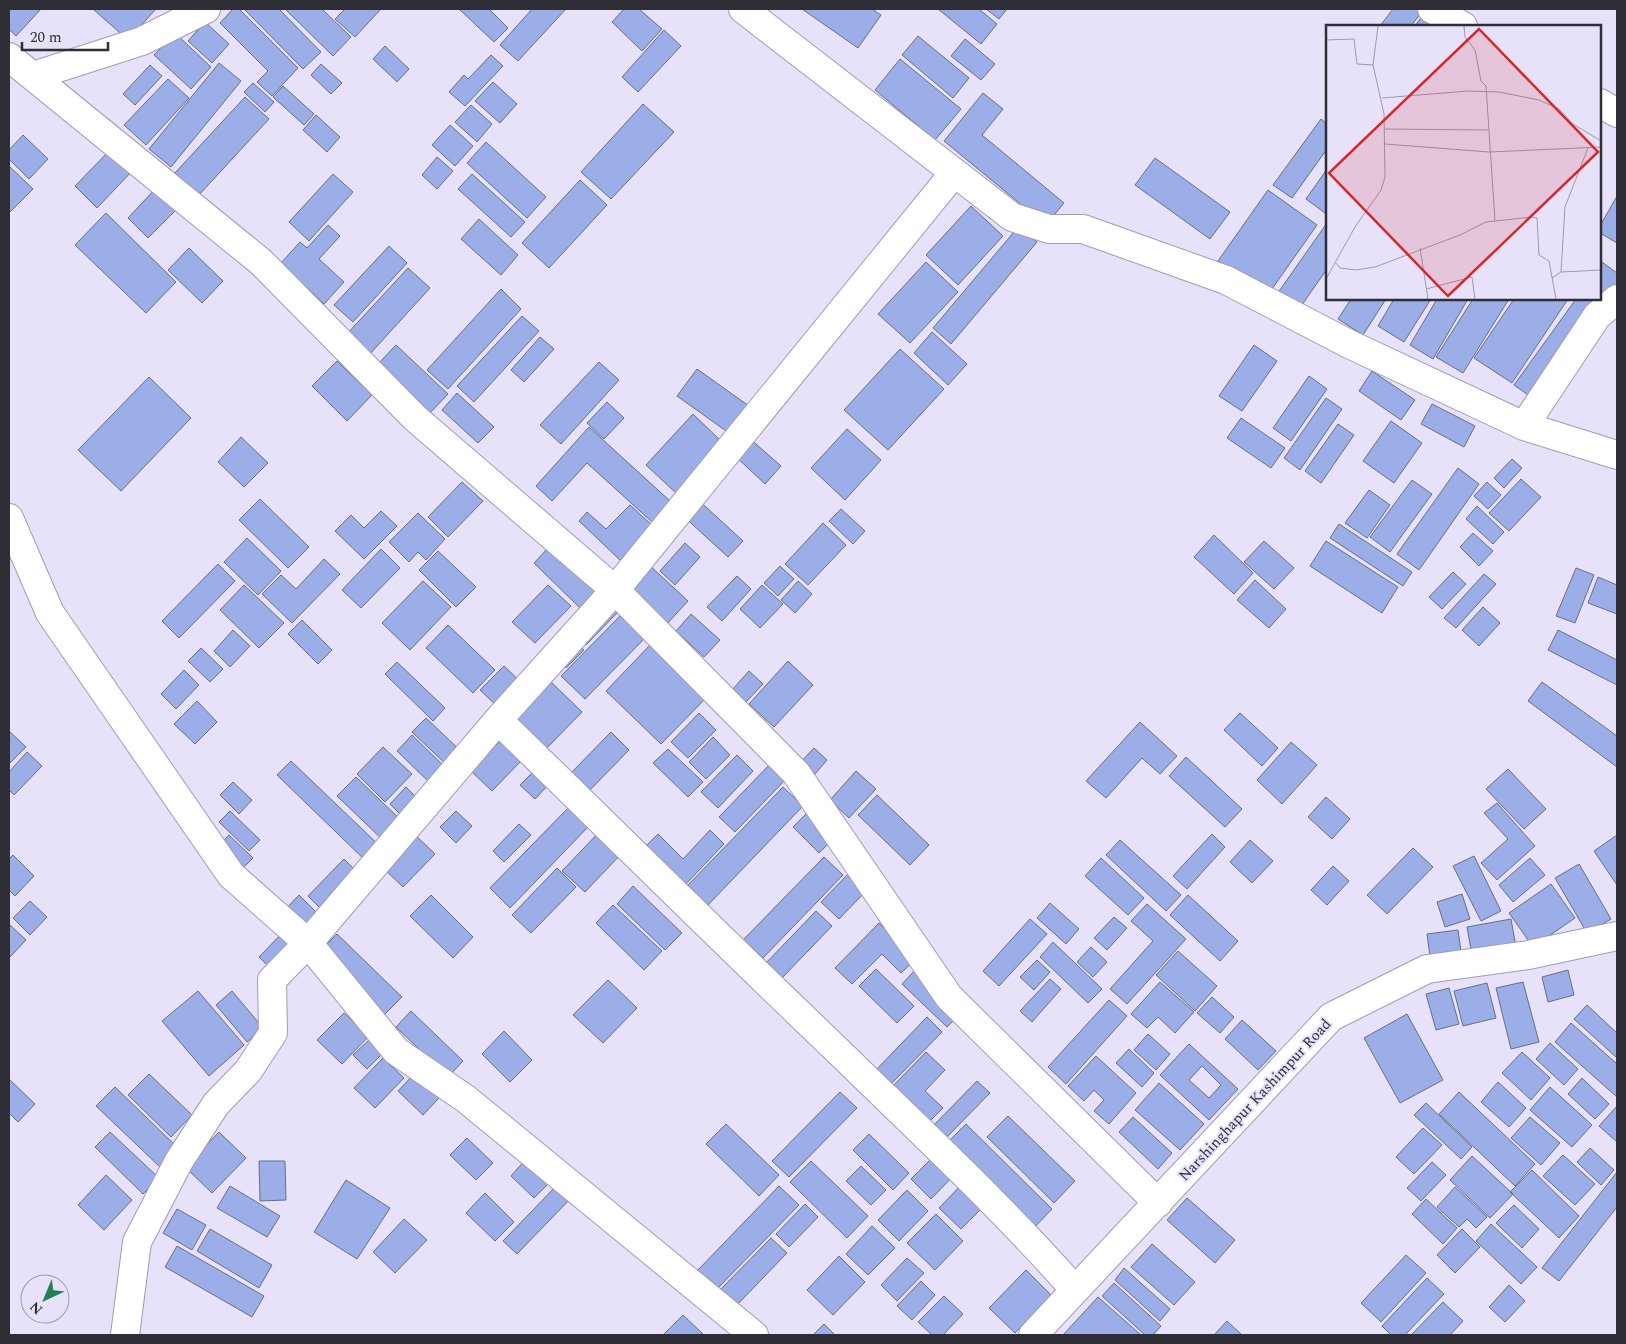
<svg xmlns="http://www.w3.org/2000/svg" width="1626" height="1344" viewBox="0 0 1626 1344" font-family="Spectral,serif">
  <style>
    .building { fill: #9caee7; stroke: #676e84; fill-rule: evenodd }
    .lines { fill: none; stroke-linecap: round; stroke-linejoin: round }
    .minor-casing { stroke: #a29bb3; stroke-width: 30 }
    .minor { stroke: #fff; stroke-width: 28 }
    .labels { text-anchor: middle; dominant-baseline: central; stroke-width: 4; stroke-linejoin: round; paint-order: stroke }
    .street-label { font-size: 15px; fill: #2f2d36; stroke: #e8e1fa }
    .inset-road { fill: none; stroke: #9e99ac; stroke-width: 1 }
    .view { fill: #d62828; fill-opacity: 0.15; stroke: #d62828; stroke-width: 2.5 }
    .inset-edge { fill: none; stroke: #2f2d36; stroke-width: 2.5 }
  </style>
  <rect width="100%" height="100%" fill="#e8e1fa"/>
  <path class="building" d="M9,9H41L16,36L9,29Z
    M93,9H153L155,10L128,40Z
    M233,9H239L298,68L272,96L257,82L268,71L220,23Z
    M244,9H279L321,52L303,69Z
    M285,9H322L351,37L333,56Z
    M345,9H381L355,37L335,19Z
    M459,9H489L508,28L494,42Z
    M532,9H566L518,61L500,45Z
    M624,9H639L662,29L642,51L612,22Z
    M802,9H872L881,15L858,48Z
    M938,9H979L997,24L981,44Z
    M986,9H1007L999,19Z
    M1393,9H1424L1411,26H1380Z
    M1427,9L1452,26H1415Z
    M205,22L229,44L212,63L188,41Z
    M664,30L681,46L638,92L622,77Z
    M175,33L211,67L191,89L154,55Z
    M918,36L969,78L953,98L902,55Z
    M965,39L995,64L981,80L951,56Z
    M385,46L409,69L397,82L373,59Z
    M491,55L503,66L465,106L449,92L464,75L468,79Z
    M900,59L961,109L935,140L875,90Z
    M219,63L241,81L171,167L149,149Z
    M321,64L342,83L331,94L311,75Z
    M150,65L162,76L135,105L123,94Z
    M168,79L189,98L146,145L124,125Z
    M493,82L517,104L500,123L475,101Z
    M253,83L274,102L265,112L244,92Z
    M283,86L314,114L304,125L273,97Z
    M983,93L1003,109L982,135L1064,203L1046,225L944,141Z
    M245,97L269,119L198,196L174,174Z
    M643,104L674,132L611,199L581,172Z
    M471,105L492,124L477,142L455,122Z
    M316,115L340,137L327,152L303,130Z
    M1321,119L1327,124V149L1292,198L1273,185Z
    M450,125L473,146L455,166L432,145Z
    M23,135L48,159L29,179L9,159V150Z
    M486,142L546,197L527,218L467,163Z
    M113,147L135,168L97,208L75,186Z
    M437,157L453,171L437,189L422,175Z
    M1155,158L1230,212L1210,239L1135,185Z
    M9,166L33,189L9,213Z
    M1327,169V211L1325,213L1306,199Z
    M333,174L353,192L309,241L289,222Z
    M472,174L525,222L511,237L458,189Z
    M580,180L607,205L549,268L522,243Z
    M156,188L177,209L148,238L128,218Z
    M1268,190L1317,225L1267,296L1218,261Z
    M1617,196V243L1600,233V226Z
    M971,206L1003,236L958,285L926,255Z
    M106,213L176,282L146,313L75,245Z
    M479,219L518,255L501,275L461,239Z
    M1327,223V269L1297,312L1275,297Z
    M328,225L340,236L319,259L344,282L324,304L281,263L300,242L307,248Z
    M1019,226L1037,242L951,344L933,328Z
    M389,246L407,263L353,322L334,305Z
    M189,248L223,281L202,303L168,270Z
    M926,262L958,292L910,343L878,314Z
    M1602,262L1617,273V284L1534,399L1514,385L1576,299H1600V265Z
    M408,268L430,288L369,355L346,335Z
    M501,289L521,309L448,389L427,370Z
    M1351,299H1386L1363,335L1338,319Z
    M1394,299H1431L1404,342L1378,326Z
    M1437,299H1468L1433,359L1410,345Z
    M1473,299H1509L1463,373L1436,357Z
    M1514,299H1568L1512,383L1474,358Z
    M522,316L539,331L474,402L457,386Z
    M932,332L967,364L948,385L914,353Z
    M540,337L554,349L524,382L511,370Z
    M396,345L448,394L430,413L377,365Z
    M1254,345L1277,361L1242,411L1219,396Z
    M900,349L944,389L888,450L844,410Z
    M337,361L372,395L347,421L312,386Z
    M599,362L619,380L561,444L540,425Z
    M697,369L749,406L729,433L677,396Z
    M1372,371L1415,400L1401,420L1359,391Z
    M1309,376L1327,389L1291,441L1273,428Z
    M149,377L191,418L121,491L78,450Z
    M457,393L494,427L478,443L442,410Z
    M1326,398L1342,409L1300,470L1284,458Z
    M607,402L624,418L604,439L587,423Z
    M1432,404L1475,426L1464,447L1421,424Z
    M693,414L723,443L677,494L646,465Z
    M1241,418L1285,448L1271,468L1227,438Z
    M1391,421L1422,443L1394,483L1363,461Z
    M1338,424L1354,435L1321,483L1305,471Z
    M589,427L670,501L652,522L587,463L552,501L536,486Z
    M847,429L881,460L845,500L811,468Z
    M241,437L268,463L244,487L218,462Z
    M748,437L781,466L765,484L733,454Z
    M1512,459L1522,468L1504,488L1494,478Z
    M1458,468L1479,484L1419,570L1397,554Z
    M1521,479L1541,497L1509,531L1489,513Z
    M1412,480L1432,494L1390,552L1370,537Z
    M462,482L483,501L448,537L428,517Z
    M1487,482L1501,495L1488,509L1474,496Z
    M1369,490L1390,505L1367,538L1345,523Z
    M695,497L743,541L728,557L680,513Z
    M260,499L309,547L288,568L239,520Z
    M630,505L653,526L621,561L579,521L587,512L606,529Z
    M1477,506L1504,532L1493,544L1466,519Z
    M841,509L865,531L853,544L829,521Z
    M381,511L397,526L364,559L335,531L351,515L364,528Z
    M418,513L445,539L426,560L418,552L409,562L389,542Z
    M823,523L846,545L808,585L785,564Z
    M1339,524L1412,572L1403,586L1330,538Z
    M1473,533L1493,551L1479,566L1460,547Z
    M1214,535L1253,573L1234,594L1194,557Z
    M247,538L281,571L258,595L224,562Z
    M1264,541L1294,568L1274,589L1244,562Z
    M1326,541L1398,587L1382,613L1310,566Z
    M685,543L700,557L675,585L660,571Z
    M550,546L598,593L582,610L534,563Z
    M381,549L400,568L361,608L342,590Z
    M438,551L476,587L456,607L419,570Z
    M324,559L340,574L292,623L262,594L281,575L296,589Z
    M647,563L688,601L665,626L624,588Z
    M218,564L235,581L179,638L162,621Z
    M780,566L794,579L778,596L764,583Z
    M1576,568L1594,575L1575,623L1556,616Z
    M1453,572L1466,584L1442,609L1429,597Z
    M1484,574L1496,584L1456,628L1444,618Z
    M737,576L751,589L722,621L707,607Z
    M1598,577L1617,585V614L1588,603Z
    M1255,580L1286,609L1269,628L1237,600Z
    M423,581L451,607L410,650L382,623Z
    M798,581L812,594L795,613L781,600Z
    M244,585L284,623L259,648L220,610Z
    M548,585L571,606L535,643L512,622Z
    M762,585L783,604L760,628L740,609Z
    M608,602L618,612L586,645L576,635Z
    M1483,607L1500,623L1479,646L1462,630Z
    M691,614L720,640L704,657L676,631Z
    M621,615L645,638L585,699L561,676Z
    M302,620L332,650L318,664L288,634Z
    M448,625L495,670L473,693L426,648Z
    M233,630L250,646L230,667L214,651Z
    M1558,630L1617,660V685L1548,650Z
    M574,641L584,650L566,668L557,659Z
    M651,644L706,698L661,744L606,691Z
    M201,648L223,669L210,682L188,661Z
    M788,661L813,685L774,727L749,704Z
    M397,662L445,708L433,721L385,674Z
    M504,666L526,687L503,712L480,690Z
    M184,670L199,685L176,709L161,694Z
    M749,671L763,684L745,703L732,690Z
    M547,678L582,712L541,754L507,720Z
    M1542,682L1617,736V767L1528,701Z
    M197,701L217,722L195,744L174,724Z
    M699,713L716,730L688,758L671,742Z
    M1240,713L1278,748L1262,766L1224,730Z
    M426,718L464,754L450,768L412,732Z
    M1140,722L1177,756L1160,774L1142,758L1106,798L1086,781Z
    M9,731L26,747L9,764Z
    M611,732L629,750L589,791L571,773Z
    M412,735L448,770L433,786L397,751Z
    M713,737L730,755L706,779L689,762Z
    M501,740L521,761L492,791L471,771Z
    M1291,742L1317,765L1282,804L1257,780Z
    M383,747L412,774L385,802L357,774Z
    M814,748L827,760L809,781L795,768Z
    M668,749L703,782L688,797L653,763Z
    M27,752L42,766L14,795L9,790V772Z
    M737,755L753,771L718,808L701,792Z
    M1186,757L1242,809L1225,827L1169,776Z
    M774,760L790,775L735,832L719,817Z
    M291,761L384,850L369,864L277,775Z
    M539,766L553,780L535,799L520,785Z
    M1508,769L1546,809L1524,829L1486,789Z
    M856,771L876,789L849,818L830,800Z
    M356,777L405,824L386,843L337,796Z
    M233,782L252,800L239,814L220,795Z
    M406,787L419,800L403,817L390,804Z
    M783,787L803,806L707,906L687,886Z
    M877,795L929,845L910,865L858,815Z
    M1326,797L1350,819L1332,839L1308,817Z
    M1497,803L1535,846L1497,880L1481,863L1508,839L1484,813Z
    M570,806L590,825L510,908L490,888Z
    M230,811L260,840L249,851L219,822Z
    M456,811L472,826L456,843L440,827Z
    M809,811L835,837L819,853L793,827Z
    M519,824L531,835L504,862L493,851Z
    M602,829L624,851L585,892L562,871Z
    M710,830L724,844L683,887L643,849L658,834L683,859Z
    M412,832L435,854L403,887L380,865Z
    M1212,834L1225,847L1187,889L1173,876Z
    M229,835L253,858L239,872L215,850Z
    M1617,835V885L1594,851Z
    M1120,840L1181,895L1166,911L1106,855Z
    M1250,840L1273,861L1252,883L1230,862Z
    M1413,848L1433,867L1387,914L1367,895Z
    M13,855L34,876L15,896L9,890V859Z
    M1474,856L1501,911L1481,921L1453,866Z
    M824,857L843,875L763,958L743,940Z
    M1101,858L1144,898L1128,915L1085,876Z
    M1530,858L1545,875L1513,902L1499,885Z
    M344,859L362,877L326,914L308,896Z
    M1579,864L1611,919L1587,933L1555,878Z
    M1333,866L1349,881L1327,905L1311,890Z
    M557,868L576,887L531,933L512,915Z
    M850,872L868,889L839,919L821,902Z
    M1551,884L1575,918L1533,947L1509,913Z
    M633,886L682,933L665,950L617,904Z
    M1462,894L1470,919L1445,927L1437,902Z
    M299,895L323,919L307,937L282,913Z
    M431,895L473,937L453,958L410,916Z
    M1188,895L1238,941L1220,961L1170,915Z
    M30,901L47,917L30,935L13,918Z
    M1050,903L1079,929L1066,944L1037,918Z
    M1147,904L1186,939L1127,1004L1110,989L1153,941L1131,921Z
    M613,905L662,951L644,970L596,923Z
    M816,911L832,926L781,979L765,964Z
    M1114,917L1127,928L1107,950L1094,938Z
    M1030,919L1047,934L999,986L983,971Z
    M1511,919L1516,947L1472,955L1467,927Z
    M879,923L916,959L901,973L882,954L852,984L835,968Z
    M9,924L26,940L9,958Z
    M287,928L301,941L272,970L259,957Z
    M1458,930L1461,951L1430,956L1427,934Z
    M337,934L402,997L384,1015L319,952Z
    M1053,942L1102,989L1088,1003L1040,957Z
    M1091,947L1107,962L1093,977L1077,962Z
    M1178,951L1217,986L1195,1011L1156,975Z
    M1037,960L1050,972L1034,990L1020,977Z
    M876,969L914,1006L897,1023L859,986Z
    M915,970L960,1014L947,1027L902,984Z
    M1568,970L1574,995L1548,1002L1542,977Z
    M1050,979L1061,989L1032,1022L1020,1011Z
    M608,980L637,1008L603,1043L573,1015Z
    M1160,982L1194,1012L1175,1033L1158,1017L1147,1028L1131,1014Z
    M1523,982L1539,1042L1511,1049L1496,988Z
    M1487,983L1496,1018L1463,1026L1454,991Z
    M1449,988L1459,1024L1436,1030L1426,994Z
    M198,991L244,1045L209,1076L162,1021Z
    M232,991L263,1028L247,1042L216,1005Z
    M1212,997L1234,1017L1220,1033L1197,1013Z
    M1109,1000L1127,1016L1066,1084L1048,1067Z
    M1587,1005L1617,1033V1058L1574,1019Z
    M411,1011L463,1061L448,1077L396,1027Z
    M344,1013L369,1036L342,1064L317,1040Z
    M1407,1014L1443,1080L1400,1103L1364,1038Z
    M927,1017L942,1032L889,1086L874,1072Z
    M1242,1020L1276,1051L1258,1070L1225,1039Z
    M1571,1023L1617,1064V1097L1555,1042Z
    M504,1031L532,1060L510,1082L482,1054Z
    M1148,1034L1170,1054L1156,1070L1134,1050Z
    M370,1039L384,1052L367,1069L353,1055Z
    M1550,1043L1578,1069L1564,1085L1536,1059Z
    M1189,1044L1238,1089L1209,1120L1160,1075ZM1202,1066L1221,1085L1209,1098L1189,1080Z
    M1129,1049L1154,1073L1142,1087L1116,1063Z
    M926,1052L945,1070L925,1091L943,1108L926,1125L890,1089Z
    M1522,1052L1550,1078L1531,1100L1502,1073Z
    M1096,1056L1136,1093L1109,1124L1094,1111L1104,1100L1094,1090L1084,1101L1068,1086Z
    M383,1058L404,1078L375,1108L354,1088Z
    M149,1074L192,1115L171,1137L128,1095Z
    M414,1074L439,1098L423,1115L398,1091Z
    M1582,1078L1609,1104L1595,1119L1568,1094Z
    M9,1079L35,1104L18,1122L9,1113Z
    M977,1081L990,1093L944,1140L932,1127Z
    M1498,1082L1526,1108L1509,1127L1481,1102Z
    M1159,1083L1204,1124L1180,1150L1135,1110Z
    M115,1087L178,1148L160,1167L96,1106Z
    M1550,1087L1592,1125L1572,1147L1530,1110Z
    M840,1092L857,1108L789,1177L772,1161Z
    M1459,1092L1535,1164L1515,1186L1439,1114Z
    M1426,1103L1472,1147L1461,1159L1414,1115Z
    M1617,1106V1142L1599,1126Z
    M1008,1116L1075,1181L1054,1203L987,1137Z
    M1133,1117L1172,1153L1158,1169L1119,1132Z
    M1530,1117L1560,1143L1541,1165L1511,1138Z
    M726,1124L779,1175L759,1196L706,1144Z
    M966,1124L1052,1209L1030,1232L943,1147Z
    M1423,1128L1442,1145L1414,1174L1396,1157Z
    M110,1132L159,1178L143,1194L95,1147Z
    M219,1132L246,1158L212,1193L185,1167Z
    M869,1134L909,1173L893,1190L853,1150Z
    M467,1138L493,1163L476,1180L450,1155Z
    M1590,1148L1614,1170L1601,1185L1577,1162Z
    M939,1151L959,1170L931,1199L911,1179Z
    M1563,1155L1595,1184L1575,1205L1543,1176Z
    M1472,1156L1513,1194L1490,1218L1450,1180Z
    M526,1159L550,1182L534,1198L511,1176Z
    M259,1161H285L286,1200L260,1201Z
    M811,1161L868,1216L847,1238L790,1182Z
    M1432,1162L1446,1175L1421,1201L1407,1188Z
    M861,1166L886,1190L871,1205L846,1181Z
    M1532,1170L1579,1216L1559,1238L1510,1192Z
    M1617,1172V1207L1559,1281L1542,1268Z
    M106,1175L132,1200L104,1230L78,1205Z
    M346,1180L390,1208L357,1259L314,1232Z
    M966,1180L988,1202L961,1229L939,1208Z
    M559,1183L573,1196L517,1254L503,1241Z
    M230,1186L280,1216L267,1237L217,1208Z
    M779,1186L799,1205L716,1290L697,1271Z
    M1455,1187L1487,1217L1476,1228L1467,1219L1459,1227L1437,1207Z
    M907,1190L928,1211L899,1241L878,1220Z
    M485,1193L514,1222L495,1241L466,1213Z
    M1187,1198L1235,1240L1215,1263L1167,1220Z
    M1426,1199L1457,1228L1443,1244L1412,1214Z
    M805,1204L818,1217L789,1247L776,1234Z
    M1514,1205L1539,1229L1522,1248L1496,1223Z
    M177,1209L206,1225L192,1250L163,1233Z
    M936,1214L963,1241L935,1270L907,1243Z
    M404,1219L427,1240L395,1273L373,1252Z
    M1491,1224L1537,1267L1521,1284L1476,1241Z
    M872,1226L895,1248L868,1275L846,1254Z
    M210,1229L272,1265L259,1288L197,1251Z
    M1462,1229L1480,1247L1455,1273L1437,1255Z
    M771,1238L787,1253L735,1307L719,1291Z
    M1152,1244L1195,1282L1174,1305L1131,1267Z
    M177,1246L264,1296L252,1317L165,1267Z
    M1406,1255L1426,1273L1381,1322L1361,1303Z
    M839,1256L865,1282L833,1315L807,1290Z
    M907,1258L924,1273L897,1301L881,1285Z
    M1124,1268L1170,1309L1160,1321L1115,1280Z
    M1026,1270L1051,1295L1015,1333L989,1308Z
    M1427,1278L1444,1294L1405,1335H1391L1382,1326Z
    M921,1281L935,1295L912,1320L897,1306Z
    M1114,1283L1161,1326L1153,1335H1145L1102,1296Z
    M1509,1285L1525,1301L1505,1322L1489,1307Z
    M944,1296L963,1314L943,1335H932L918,1322Z
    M1098,1297L1141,1335H1063Z
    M1443,1302L1463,1321L1450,1335H1411Z
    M683,1315L704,1335H663Z
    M1227,1321L1242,1335H1214Z
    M824,1324L835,1335H813Z"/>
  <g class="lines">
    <defs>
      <path id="minor" d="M743,9L1012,217L1049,229H1083L1226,280L1349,344L1524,426L1617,455
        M1432,9L1463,26
        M9,57L261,262L415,418L615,590L796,773L949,997L1158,1203
        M33,76L142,41L206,9
        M1600,103L1617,113
        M1524,426L1597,316L1617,299
        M9,518L50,613L231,875L308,943L396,1051L466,1099L754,1335
        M498,720C611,830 723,941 837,1050C918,1129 1000,1205 1075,1290
        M125,1335L137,1242L179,1161L216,1104L248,1071L273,1033L272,980L308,943L498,720L615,590L954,173
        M1033,1335L1331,1017L1427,969L1528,955L1617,936"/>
    </defs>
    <use href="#minor" class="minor-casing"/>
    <use href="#minor" class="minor"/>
  </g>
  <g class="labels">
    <g class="street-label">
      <text transform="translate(1255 1100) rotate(-47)">Narshinghapur Kashimpur Road</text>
    </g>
  </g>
  <g transform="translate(1326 25)">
    <rect width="275" height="275" fill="#e8e1fa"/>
    <path class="inset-road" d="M138,1L139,12L149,25L155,56L160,61L169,196M0,15L28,14L31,39L47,40M56,73L142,66L173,67L213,75L233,84L247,99L275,116M59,104L162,105M59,119L163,127L275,122M94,223L102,274M10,238L14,243L30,245L49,242L134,210L160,197L206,192L211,193L213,230L223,236L230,274M235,247L239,182L262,123M226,253L235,247L275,245M0,254L29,202L55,165L59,152L58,89L47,40L52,1M100,264L146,252L149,274"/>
    <path class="view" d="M153,4L272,127L122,271L3,148Z"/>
    <rect width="275" height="275" class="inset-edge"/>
  </g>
  <rect width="1626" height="1344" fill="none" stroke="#2f2d36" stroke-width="20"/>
  <g transform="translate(45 1299) rotate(224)"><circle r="24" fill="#e8e1fa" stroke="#9e99ac"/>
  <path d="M0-4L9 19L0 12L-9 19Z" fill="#247f55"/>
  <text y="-8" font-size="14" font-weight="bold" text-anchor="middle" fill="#2f2d36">N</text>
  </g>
  <path d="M22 42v8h86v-8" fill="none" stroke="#2f2d36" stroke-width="2.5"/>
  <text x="30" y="42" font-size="15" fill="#2f2d36" stroke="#e8e1fa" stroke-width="4" paint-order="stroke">20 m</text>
</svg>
